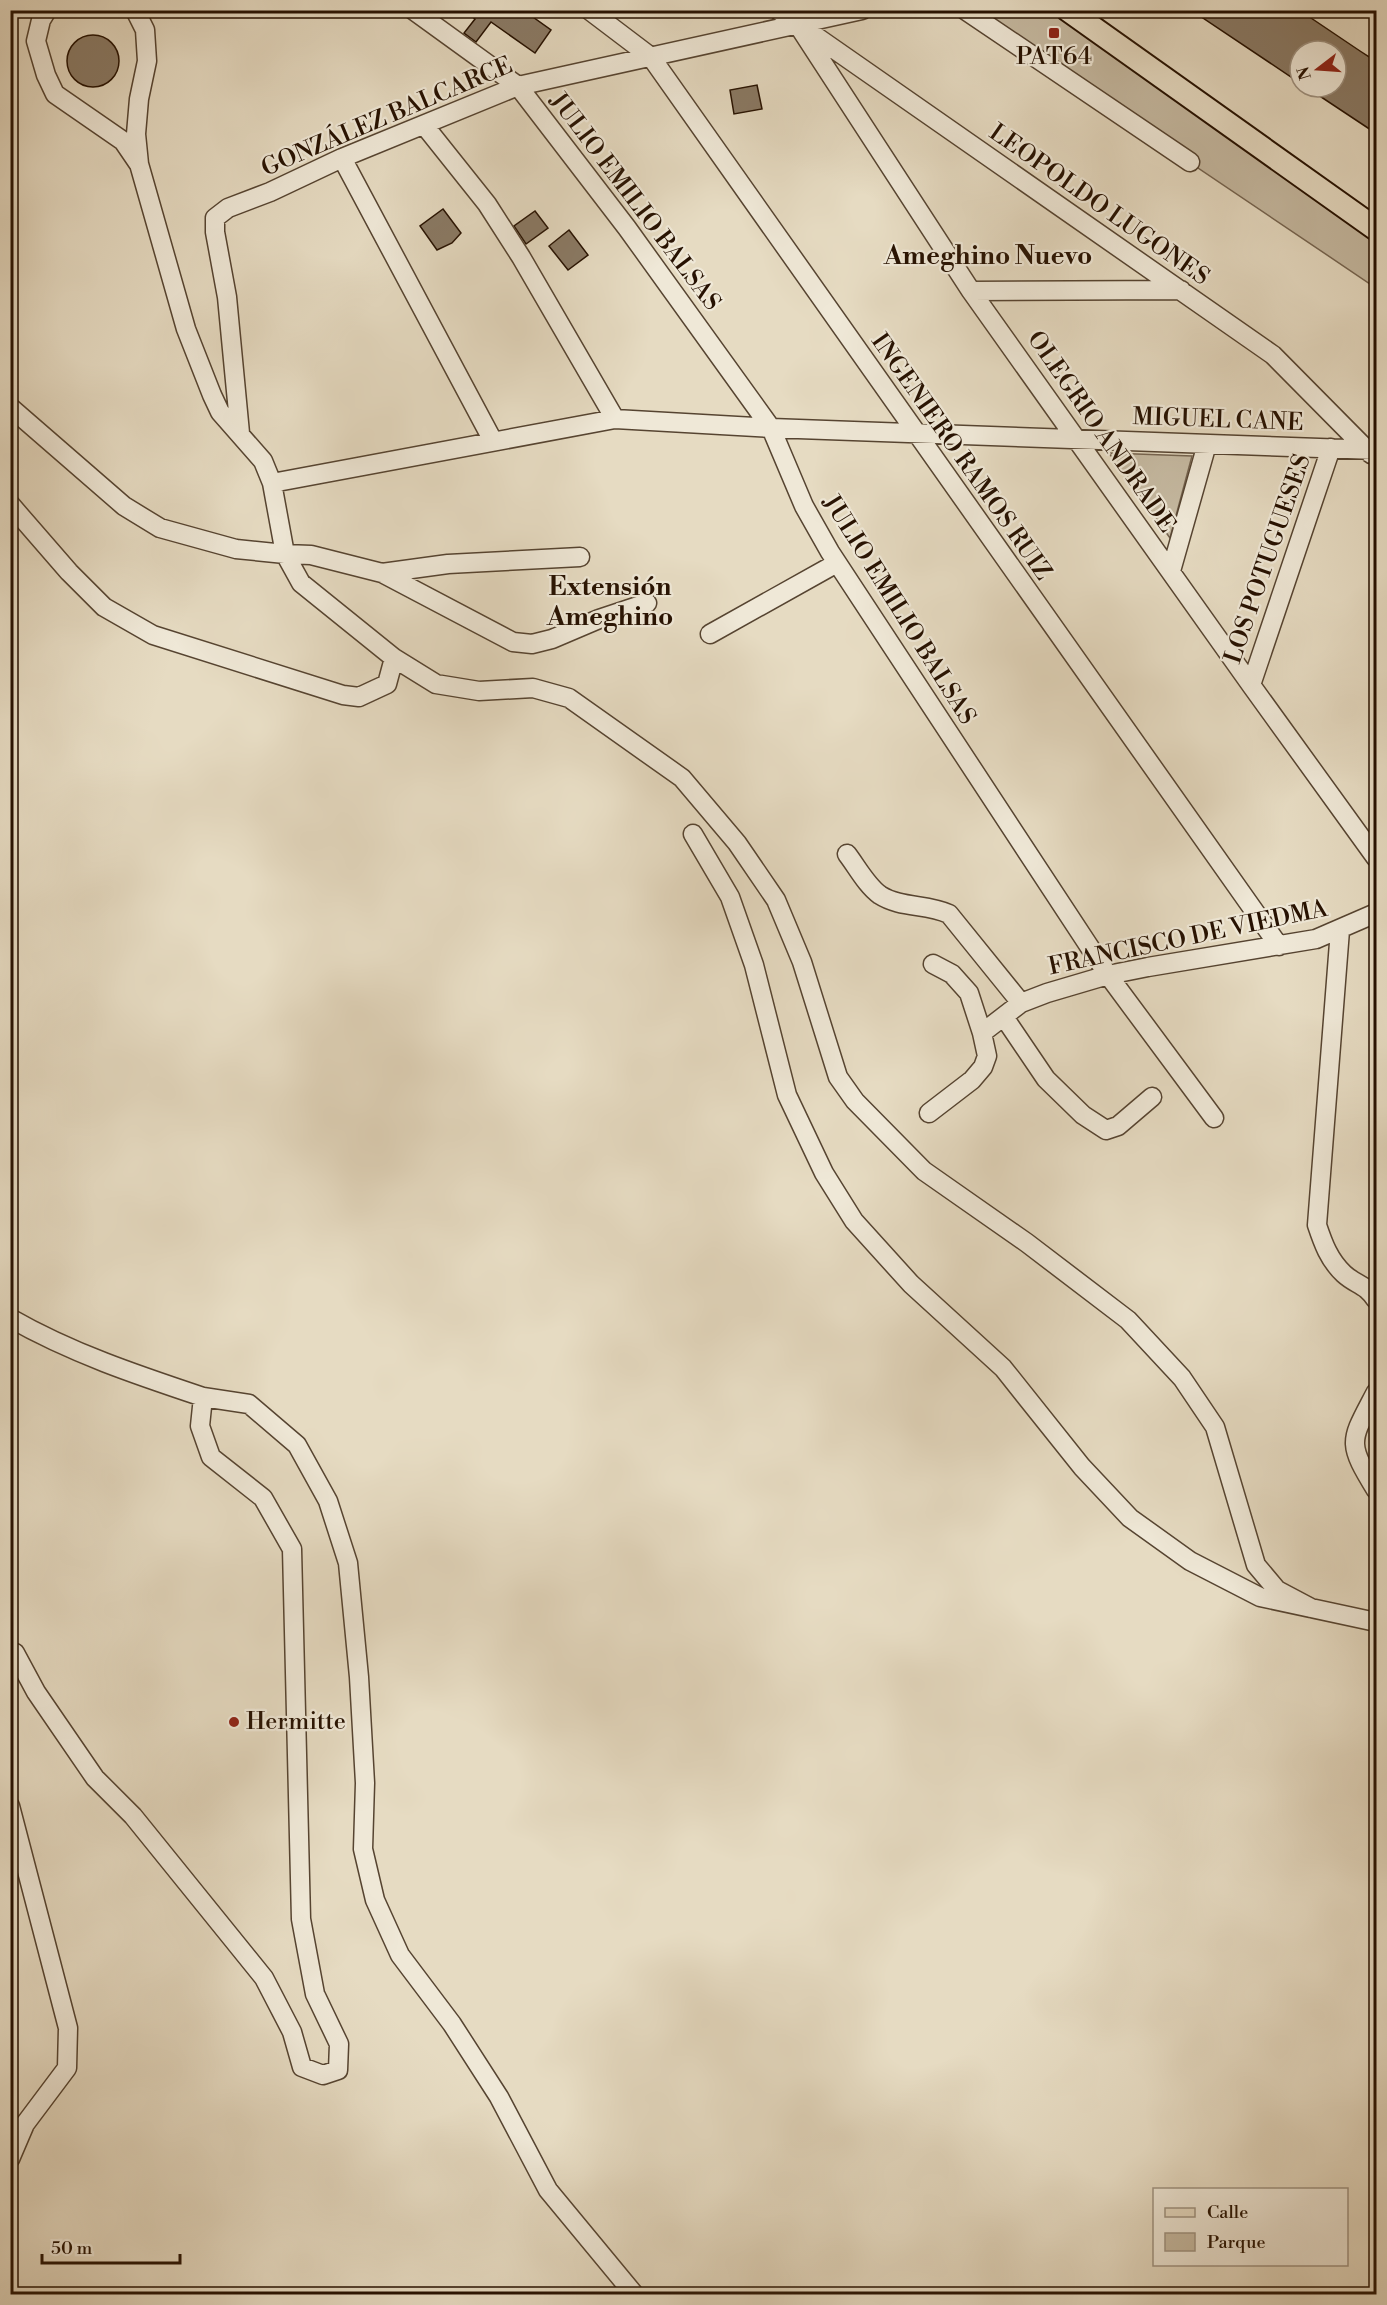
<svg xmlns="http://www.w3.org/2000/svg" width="1387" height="2305" viewBox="0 0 1387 2305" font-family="'Libre Bodoni',serif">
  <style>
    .green { fill: #c5b9a1; stroke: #766551; stroke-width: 1.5 }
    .building { fill: #8a7a65; stroke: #261101; stroke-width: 1.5 }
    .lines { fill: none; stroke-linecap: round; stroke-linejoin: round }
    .minor-casing { stroke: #564431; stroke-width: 21 }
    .major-casing { stroke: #261101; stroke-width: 26 }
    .minor { stroke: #efe8d7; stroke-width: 18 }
    .major { stroke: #e6dbc2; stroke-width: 22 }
    .poi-dot { fill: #8f2418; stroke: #efe8d7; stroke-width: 2 }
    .labels { text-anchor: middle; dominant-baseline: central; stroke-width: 4.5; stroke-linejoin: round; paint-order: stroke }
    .poi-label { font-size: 24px; fill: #261101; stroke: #efe8d7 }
    .street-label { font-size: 24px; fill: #261101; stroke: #efe8d7 }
    .neighbourhood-label { font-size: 26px; font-weight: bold; fill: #261101; stroke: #efe8d7 }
  </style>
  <rect width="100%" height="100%" fill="#e6dbc2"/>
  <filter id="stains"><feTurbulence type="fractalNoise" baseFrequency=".00333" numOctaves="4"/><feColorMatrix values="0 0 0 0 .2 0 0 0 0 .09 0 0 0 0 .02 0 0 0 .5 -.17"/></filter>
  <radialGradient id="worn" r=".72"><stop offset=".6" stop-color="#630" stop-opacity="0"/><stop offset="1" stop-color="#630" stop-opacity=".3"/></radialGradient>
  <path class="green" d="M965,11H1068L1376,229V288Z
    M1109,453L1192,456L1170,538Z"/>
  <path class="building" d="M464,10H523L551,30L535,53L491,22L476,42L464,33L475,19Z
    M1191,10H1299L1360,51L1377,62V134L1306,87H1336V51H1300V83Z
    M67 61a26 26 0 1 1 52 0a26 26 0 1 1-52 0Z
    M757,85L762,109L734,114L730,90Z
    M443,209L461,233L452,243L437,250L420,226Z
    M535,211L548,228L526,244L514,226Z
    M569,230L588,255L568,270L549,246Z"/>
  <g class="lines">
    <defs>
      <path id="minor" d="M47,10L41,20L36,41L46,75L55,94L123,141L138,163
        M135,10L145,30L147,61L139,99L136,134L139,164L186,329L212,395L220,412L263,461L272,483L285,554L311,555L382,573L513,642L532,644L552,639L599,619L647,603
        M413,10L518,86L627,228L771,428L804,506L830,552L1108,975L1214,1118
        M589,10L651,57L1279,946
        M778,10L1273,355L1371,454
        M965,10L1190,162
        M798,25L971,291L1251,685L1376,858
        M424,125L487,204L521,257L615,419
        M342,158L493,441
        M971,291L1181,290
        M10,407L124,506L160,528L236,549L285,554L301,583L394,658L387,684L359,697L343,695L153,635L104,607L69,572L10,504
        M240,433L227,297L215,232V218L228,208L270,192L342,158L518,86L862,10
        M272,483L615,419L771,428L1376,450
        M1171,571L1207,444
        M382,573L448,564L580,557
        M710,634L837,563
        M394,658L436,684L479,691L533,688L569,698L682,778L737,843L776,900L802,962L838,1077L855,1101L924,1171L1027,1243L1128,1320L1182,1378L1215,1427L1256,1565L1277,1590L1311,1608
        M1251,685L1331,448
        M693,834L730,897L754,965L787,1095L824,1173L854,1221L911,1284L1003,1368L1082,1467L1130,1518L1190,1561L1260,1597L1376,1622
        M847,854C857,867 867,886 880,895C900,908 927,904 949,914L1021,1003
        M1340,930L1317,1225C1323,1243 1329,1260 1344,1274C1356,1285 1366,1284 1376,1300
        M1004,1017L1046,1079L1083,1115L1106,1130L1118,1126L1152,1097
        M982,1033L1021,1003L1047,993L1108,975L1148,967L1316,939L1376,913
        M929,1113L972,1080L983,1067L987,1056L982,1033L969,993L952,974L933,964
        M10,1318C71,1353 137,1375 203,1397L200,1426L211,1457L263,1498L292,1549L301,1919L315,1994L339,2044L338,2070L323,2075L302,2067L292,2032L264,1978L133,1816L95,1778L36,1692L15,1653H10
        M1376,1392C1350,1442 1346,1441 1376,1490
        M203,1397L249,1404L297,1445L328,1501L348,1563L359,1677L365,1783L363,1849L375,1900L400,1955L452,2024L499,2097L548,2190L634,2294
        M10,1806L68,2028L67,2068L25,2124L10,2159"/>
      <path id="major" d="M1068,10L1376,229"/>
    </defs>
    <use href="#minor" class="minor-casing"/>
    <use href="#major" class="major-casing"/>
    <use href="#minor" class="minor"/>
    <use href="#major" class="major"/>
  </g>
  <g class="poi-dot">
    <rect x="1048" y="27" width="12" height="12" rx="3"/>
    <circle cx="234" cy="1722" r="6"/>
  </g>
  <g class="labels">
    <g class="poi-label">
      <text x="1054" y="57">PAT64</text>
      <text x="246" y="1722" text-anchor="start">Hermitte</text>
    </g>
    <g class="street-label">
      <text transform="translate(387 117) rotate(-23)">GONZÁLEZ BALCARCE</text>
      <text transform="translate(635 202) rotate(53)">JULIO EMILIO BALSAS</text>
      <text transform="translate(1099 205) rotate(35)">LEOPOLDO LUGONES</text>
      <text transform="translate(1218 420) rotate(2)">MIGUEL CANE</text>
      <text transform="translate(1101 432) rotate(55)">OLEGRIO ANDRADE</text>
      <text transform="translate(961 457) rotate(55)">INGENIERO RAMOS RUIZ</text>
      <text transform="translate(1268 559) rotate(-71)">LOS POTUGUESES</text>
      <text transform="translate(899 610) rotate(58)">JULIO EMILIO BALSAS</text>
      <text transform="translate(1188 938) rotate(-12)">FRANCISCO DE VIEDMA</text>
    </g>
    <g class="neighbourhood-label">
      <text x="988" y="256">Ameghino Nuevo</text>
      <text x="610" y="587">Extensión<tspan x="610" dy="30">Ameghino</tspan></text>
    </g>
  </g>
  <rect width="1387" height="2305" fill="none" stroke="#e6dbc2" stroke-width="36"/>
  <rect x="12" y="12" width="1363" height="2281" fill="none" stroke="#261101" stroke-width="3"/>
  <rect x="18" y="18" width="1351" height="2269" fill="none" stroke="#261101" stroke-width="1.5"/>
  <rect x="1153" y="2188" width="195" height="78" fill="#efe8d7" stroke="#9f9281" stroke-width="1.5"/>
  <rect x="1165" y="2208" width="30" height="9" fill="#e6dbc2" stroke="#9f9281" stroke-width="1.5"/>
  <text x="1207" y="2218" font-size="18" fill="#261101">Calle</text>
  <rect x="1165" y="2233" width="30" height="18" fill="#c5b9a1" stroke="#9f9281" stroke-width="1.5"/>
  <text x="1207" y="2248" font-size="18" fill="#261101">Parque</text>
  <g transform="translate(1318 69) rotate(253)"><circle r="28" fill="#efe8d7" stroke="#9f9281" stroke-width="1.5"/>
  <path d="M0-4.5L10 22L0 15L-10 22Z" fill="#8f2418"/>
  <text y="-9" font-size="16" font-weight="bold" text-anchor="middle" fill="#261101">N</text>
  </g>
  <path d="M42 2254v9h138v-9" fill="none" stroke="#261101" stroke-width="3"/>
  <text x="51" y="2254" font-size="18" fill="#261101" stroke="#efe8d7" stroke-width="4.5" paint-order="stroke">50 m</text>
  <rect width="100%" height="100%" filter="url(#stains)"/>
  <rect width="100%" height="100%" fill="url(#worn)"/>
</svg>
